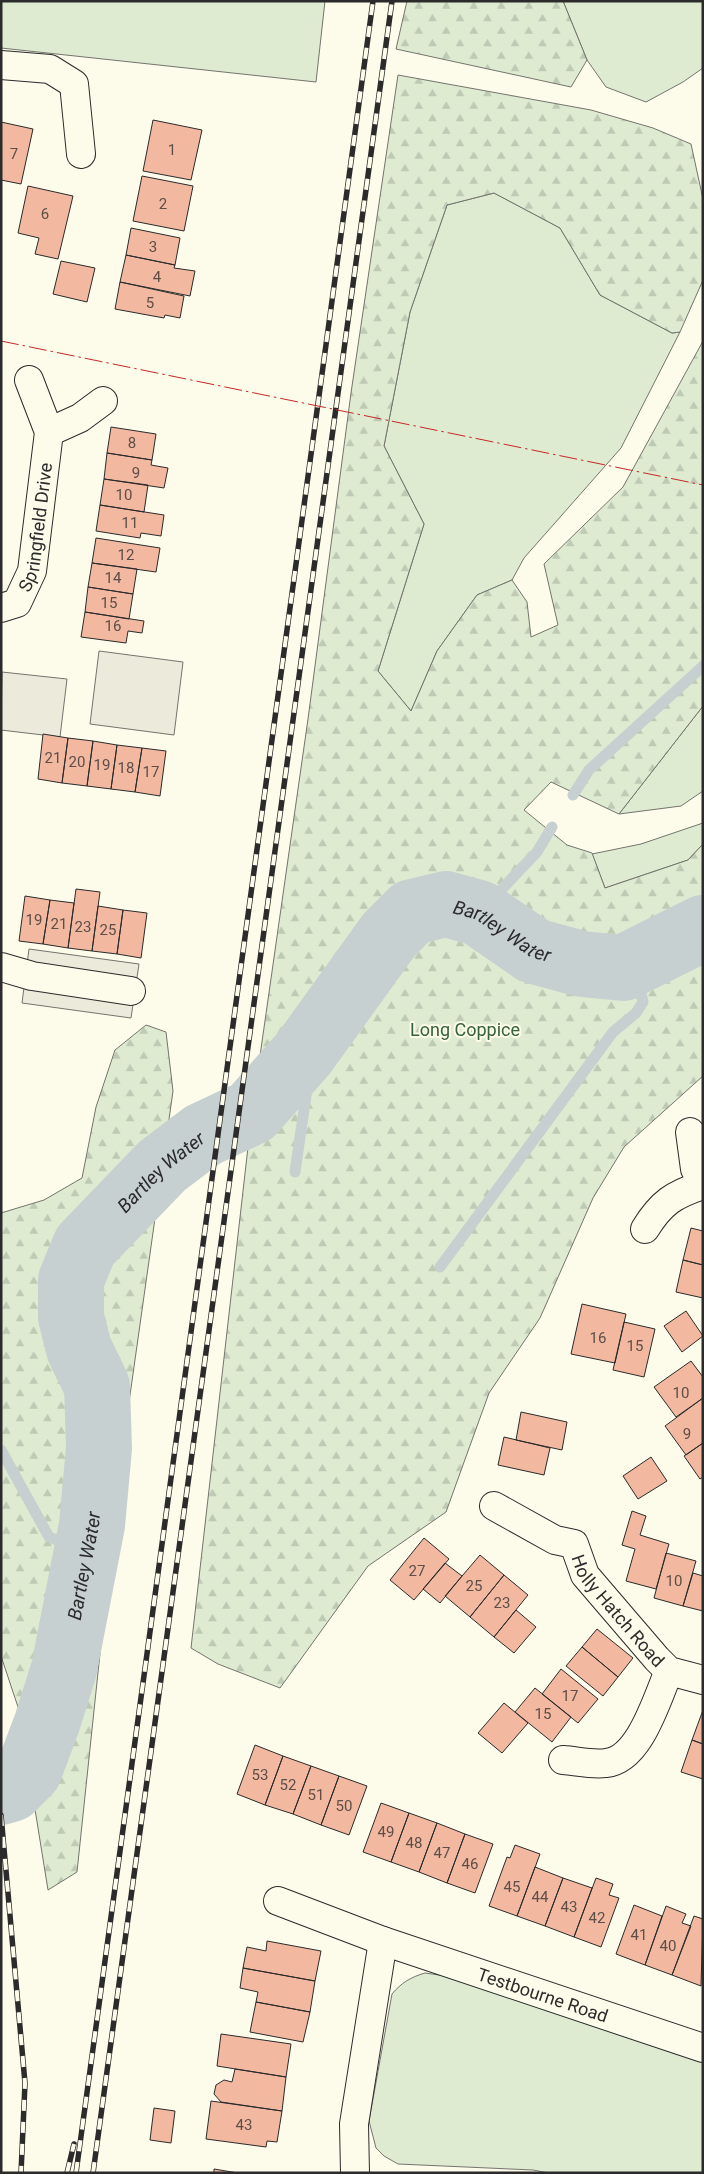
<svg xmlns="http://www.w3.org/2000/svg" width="704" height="2174" viewBox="0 0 704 2174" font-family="Roboto,sans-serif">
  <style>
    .green { fill: #deebd1; stroke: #74746e }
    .forest { fill: url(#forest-firs); stroke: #74746e }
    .parking { fill: #eceadb; stroke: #74746e }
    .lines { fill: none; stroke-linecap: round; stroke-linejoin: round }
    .stream { stroke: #c7d0d0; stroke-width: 11 }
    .river { stroke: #c7d0d0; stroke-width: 66 }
    .building { fill: #f2b8a0; stroke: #2b2b2b }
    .street-casing { stroke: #2b2b2b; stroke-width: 30 }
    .street { stroke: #fdfbea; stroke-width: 28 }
    .rail-casing { stroke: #2b2b2b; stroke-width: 5.5 }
    .rail { stroke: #fdfbea; stroke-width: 4; stroke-dasharray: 11; stroke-linecap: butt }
    .power { stroke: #c62828; stroke-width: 1; stroke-dasharray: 18 4 2.5 4; stroke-linecap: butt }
    .labels { text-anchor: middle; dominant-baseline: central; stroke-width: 4; stroke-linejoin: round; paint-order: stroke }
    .number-label { font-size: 15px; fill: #5d4e48 }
    .street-label { font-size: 18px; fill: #2b2b2b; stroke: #fdfbea }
    .park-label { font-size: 18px; fill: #34623c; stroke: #fdfbea }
    .water-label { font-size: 19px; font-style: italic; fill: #2b2b2b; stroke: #fdfbea }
  </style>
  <defs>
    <pattern id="forest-firs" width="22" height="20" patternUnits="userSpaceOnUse" patternTransform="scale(1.25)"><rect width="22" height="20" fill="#deebd1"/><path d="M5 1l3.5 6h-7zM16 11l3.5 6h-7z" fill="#bfcab4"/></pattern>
  </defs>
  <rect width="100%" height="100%" fill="#fdfbea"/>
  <path class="green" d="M1,1H325L316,82L1,48Z
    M563,1H703V68L683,82L646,102L606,87L587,60Z
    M494,193L560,228L600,295L672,333L680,332L621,448L524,558L512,580L477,595L437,651L411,711L378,671L424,524L384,446L410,312L447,205Z
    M703,706V791L681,806L619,814Z
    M703,823V844L688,860L605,888L592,854L641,844Z
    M425,1973L446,1976L703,2061V2173H549L533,2170L398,2164L384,2156L376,2148L369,2121L392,1994C401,1983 411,1977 425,1973Z"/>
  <path class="forest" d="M407,1H563L587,60L571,87L396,49Z
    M398,75L591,110L653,128L691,144L703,199V280L680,332L672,333L600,295L560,228L494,193L447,205L410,312L384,446L424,524L378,671L411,711L437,651L477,595L512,580L527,602L531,637L558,625L544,564L623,487L703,341V706L619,814L551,782L524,810L567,845L592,853L605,888L688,860L703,844V1076L624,1147L593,1198L540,1318L489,1393L446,1512L368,1566L280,1688L218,1664L191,1648L252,1112L308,719L351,393Z
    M146,1025L166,1032L173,1091L119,1473L77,1872L48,1890L19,1710L1,1656V1213L44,1200L82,1178L96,1107L115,1050Z"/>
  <path class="parking" d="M99,651L183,662L174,735L90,724Z
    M2,672L67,679L60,737L1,730Z
    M29,949L139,964L131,1018L22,1003Z"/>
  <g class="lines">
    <path class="stream" d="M573,795L589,770L703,666
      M479,913L537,852L552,827
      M291,1066L307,1089L295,1172
      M440,1267L613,1032L636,1013L643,1002L634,963
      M1,1450L49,1537L86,1552"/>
    <path class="river" id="s1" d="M1,1792L11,1789L29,1771L47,1723L64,1669L92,1525L99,1448L97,1386L79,1349L71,1317V1280L85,1246L162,1166L203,1135L252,1112L304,1053L389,935L412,912L446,904L479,913L534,951L582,964L623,968L703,928"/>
  </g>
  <path class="building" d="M153,120L202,130L191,180L143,171Z
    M1,122L33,129L21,184L1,180Z
    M142,176L193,186L184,231L133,221Z
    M28,186L73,196L58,259L35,254L39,238L18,233Z
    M131,228L180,238L175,265L126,255Z
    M126,255L175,265L174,268L195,271L190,296L120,282Z
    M61,261L95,268L87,302L53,294Z
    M120,282L184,296L180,318L165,315L164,318L115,309Z
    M111,427L156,434L152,460L107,453Z
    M107,453L152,460L151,465L168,468L164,488L104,479Z
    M104,479L148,485L144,512L100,505Z
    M100,505L164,515L161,536L141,533L140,538L96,531Z
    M96,538L160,548L156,572L92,563Z
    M92,563L137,569L133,594L88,587Z
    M88,587L133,594L129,619L85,612Z
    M85,612L144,621L142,633L128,631L126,643L81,637Z
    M43,734L68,738L62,783L38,779Z
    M68,738L93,741L87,786L62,783Z
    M93,741L117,745L111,789L87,786Z
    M117,745L142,748L135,792L111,789Z
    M142,748L166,751L160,796L135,792Z
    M76,889L100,892L92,951L68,948Z
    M25,896L50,900L43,944L19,941Z
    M50,900L74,903L68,948L43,944Z
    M98,906L123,910L117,954L92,951Z
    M123,910L147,913L141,958L117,954Z
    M691,1228L703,1231V1265L683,1260Z
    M683,1260L703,1265V1298L676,1292Z
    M582,1304L626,1314L615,1363L571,1354Z
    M686,1311L703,1336L682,1352L664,1326Z
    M624,1322L655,1329L644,1377L613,1370Z
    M691,1361L703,1377V1398L676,1417L654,1387Z
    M703,1398V1443L686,1455L665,1426Z
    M521,1412L567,1422L562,1450L516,1440Z
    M504,1437L550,1448L544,1475L498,1465Z
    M703,1443V1477L700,1479L684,1456Z
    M651,1457L667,1481L638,1499L623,1476Z
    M632,1511L646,1516L640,1535L669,1544L656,1589L626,1581L635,1549L622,1545Z
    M424,1538L449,1559L414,1600L390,1580Z
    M666,1553L696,1561L683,1606L654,1598Z
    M480,1555L504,1575L470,1617L445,1596Z
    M445,1563L462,1576L440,1603L423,1589Z
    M693,1573L703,1576V1611L683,1606Z
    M504,1575L528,1595L494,1637L470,1617Z
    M516,1610L536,1627L514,1653L494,1637Z
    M597,1629L633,1658L618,1677L582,1647Z
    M582,1647L618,1677L603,1696L566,1666Z
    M561,1669L598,1699L578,1723L542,1694Z
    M535,1688L571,1717L552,1742L515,1712Z
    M504,1703L528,1723L502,1753L478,1733Z
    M703,1710V1744L692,1740Z
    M692,1740L703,1744V1779L681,1772Z
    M255,1745L283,1756L265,1805L237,1794Z
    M283,1756L311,1766L293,1814L265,1805Z
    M311,1766L339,1776L321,1825L293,1814Z
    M339,1776L367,1786L349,1835L321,1825Z
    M381,1803L409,1813L391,1862L363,1852Z
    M409,1813L437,1823L419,1872L391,1862Z
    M437,1823L465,1834L447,1883L419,1872Z
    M465,1834L493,1844L475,1893L447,1883Z
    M515,1845L540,1854L517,1916L489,1906L507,1857L510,1858Z
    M535,1867L563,1878L545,1926L517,1916Z
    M563,1878L592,1888L574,1937L545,1926Z
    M596,1878L613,1884L609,1895L619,1898L601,1947L574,1937Z
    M634,1905L662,1916L645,1965L616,1954Z
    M666,1906L686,1914L682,1923L691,1926L672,1975L645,1965Z
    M694,1916L703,1919L701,1986L672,1975Z
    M267,1941L321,1951L315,1981L243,1968L247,1947L266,1951Z
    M243,1968L315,1981L310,2012L256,2002L258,1992L240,1988Z
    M256,2002L310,2012L303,2042L250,2032Z
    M221,2034L291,2044L286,2077L217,2066Z
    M235,2069L286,2077L282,2111L221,2102L214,2094L216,2085L224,2080L232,2082Z
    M211,2101L282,2111L277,2142L267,2141L266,2147L206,2139Z
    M154,2108L175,2111L171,2143L150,2140Z
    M214,2169L238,2173H214Z"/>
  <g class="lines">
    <defs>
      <g id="street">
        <path d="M1,65L50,69L74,84L81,154"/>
        <path d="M49,432L80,418L103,401"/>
        <path id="s2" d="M1,608L17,603L32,571L49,432L29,380"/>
        <path d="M1,967L32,976L131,991"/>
        <path d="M690,1132L695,1169L703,1184"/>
        <path d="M645,1229C661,1203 674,1194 703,1185"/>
        <path id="s3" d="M494,1506L555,1540L574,1544L585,1575L657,1659L669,1671L703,1680"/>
        <path d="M563,1760C577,1761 592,1765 606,1763C640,1760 657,1698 669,1671"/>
        <path id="s4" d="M278,1901L383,1941L703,2048"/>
        <path d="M355,2173L354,2124L383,1941"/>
      </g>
    </defs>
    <use href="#street" class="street-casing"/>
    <use href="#street" class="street"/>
    <defs>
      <path id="rail" d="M1,1815L25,2083L21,2173
        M67,2173L74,2144
        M76,2173L373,1
        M93,2173L392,1"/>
    </defs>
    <use href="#rail" class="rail-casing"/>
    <use href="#rail" class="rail"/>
    <path class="power" d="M1,341L703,485"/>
  </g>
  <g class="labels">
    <g class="number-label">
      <text x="172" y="150">1</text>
      <text x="14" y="154">7</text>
      <text x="163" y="204">2</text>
      <text x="45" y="214">6</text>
      <text x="153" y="247">3</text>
      <text x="157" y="277">4</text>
      <text x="150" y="303">5</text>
      <text x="132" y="443">8</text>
      <text x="136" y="473">9</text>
      <text x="124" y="495">10</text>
      <text x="130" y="523">11</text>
      <text x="126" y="555">12</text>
      <text x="113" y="578">14</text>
      <text x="109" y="603">15</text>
      <text x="113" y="626">16</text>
      <text x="53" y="758">21</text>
      <text x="77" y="762">20</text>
      <text x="102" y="765">19</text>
      <text x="126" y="768">18</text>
      <text x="151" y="772">17</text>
      <text x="34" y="920">19</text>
      <text x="59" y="924">21</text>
      <text x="83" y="927">23</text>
      <text x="108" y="930">25</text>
      <text x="598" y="1338">16</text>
      <text x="635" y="1346">15</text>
      <text x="681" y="1393">10</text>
      <text x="687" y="1434">9</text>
      <text x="417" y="1571">27</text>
      <text x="674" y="1581">10</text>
      <text x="474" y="1586">25</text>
      <text x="502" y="1603">23</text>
      <text x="570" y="1696">17</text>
      <text x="543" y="1714">15</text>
      <text x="260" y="1775">53</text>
      <text x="288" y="1785">52</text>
      <text x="316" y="1795">51</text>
      <text x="344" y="1806">50</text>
      <text x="386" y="1832">49</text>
      <text x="414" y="1843">48</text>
      <text x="442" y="1853">47</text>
      <text x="470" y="1864">46</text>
      <text x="512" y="1887">45</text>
      <text x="540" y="1897">44</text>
      <text x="569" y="1907">43</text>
      <text x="597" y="1918">42</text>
      <text x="639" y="1935">41</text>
      <text x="668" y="1946">40</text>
      <text x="244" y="2125">43</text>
    </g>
    <g class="street-label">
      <text stroke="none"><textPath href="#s2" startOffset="96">Springfield Drive</textPath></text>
      <text stroke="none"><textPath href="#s3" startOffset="170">Holly Hatch Road</textPath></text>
      <text stroke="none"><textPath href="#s4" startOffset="281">Testbourne Road</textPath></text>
    </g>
    <g class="park-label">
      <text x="465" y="1029">Long Coppice</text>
    </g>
    <g class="water-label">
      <text stroke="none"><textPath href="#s1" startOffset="1149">Bartley Water</textPath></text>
      <text stroke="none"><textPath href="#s1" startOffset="684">Bartley Water</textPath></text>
      <text stroke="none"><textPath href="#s1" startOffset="249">Bartley Water</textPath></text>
    </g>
  </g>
  <rect width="704" height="2174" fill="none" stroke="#2b2b2b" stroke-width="5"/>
</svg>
